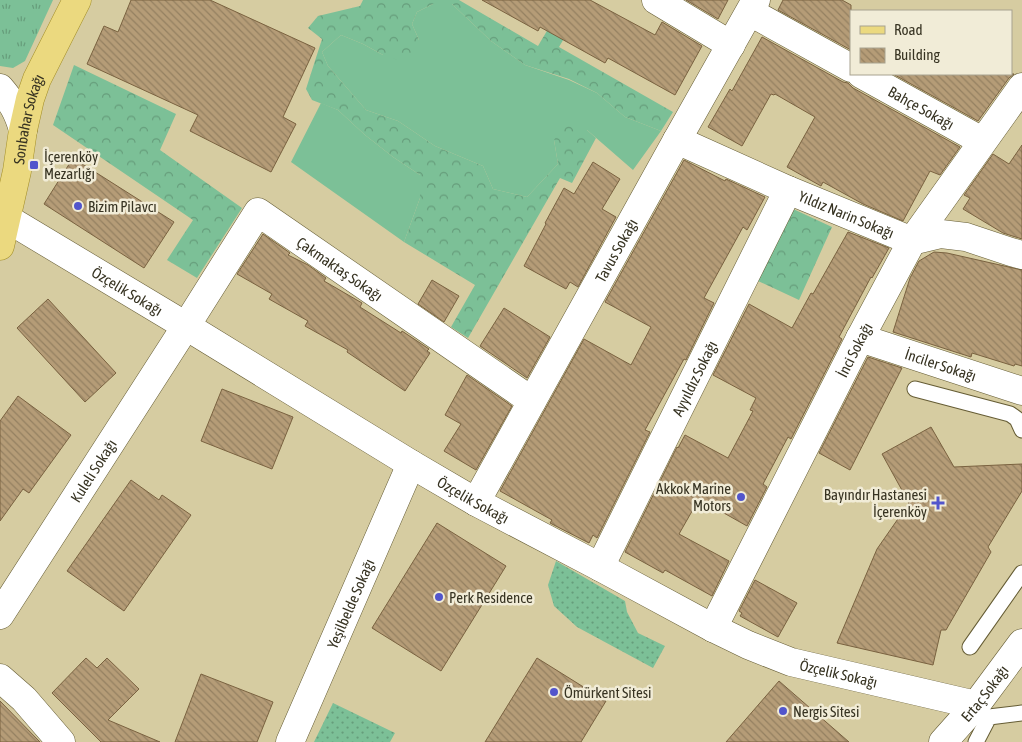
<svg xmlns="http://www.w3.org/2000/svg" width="1022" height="742" viewBox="0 0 1022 742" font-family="'Asap Condensed',sans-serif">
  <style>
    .grass { fill: #7cc097 }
    .forest { fill: url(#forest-crowns) }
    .park { fill: url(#park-tufts) }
    .garden { fill: url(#garden-dots) }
    .building { fill: url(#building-back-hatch); stroke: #7a6240 }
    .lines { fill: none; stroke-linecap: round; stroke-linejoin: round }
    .service-casing { stroke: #655c34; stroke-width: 17 }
    .minor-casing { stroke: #655c34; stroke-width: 29 }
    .tertiary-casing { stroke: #655c34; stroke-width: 29 }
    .secondary-casing { stroke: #655c34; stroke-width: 29 }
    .primary-casing { stroke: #a38e27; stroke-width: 29 }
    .service { stroke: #fff; stroke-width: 15 }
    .minor { stroke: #fff; stroke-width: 28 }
    .tertiary { stroke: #fff; stroke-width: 28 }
    .secondary { stroke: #fff; stroke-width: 28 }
    .primary { stroke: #ebd97f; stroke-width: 28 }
    .poi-dot { fill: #5255cc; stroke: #f1ecd7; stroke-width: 2 }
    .labels { text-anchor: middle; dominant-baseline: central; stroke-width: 5; stroke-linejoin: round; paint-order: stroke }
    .street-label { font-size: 15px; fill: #373322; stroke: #f1ecd7 }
    .poi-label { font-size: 15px; fill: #373322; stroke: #f1ecd7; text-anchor: start }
  </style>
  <defs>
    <pattern id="forest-crowns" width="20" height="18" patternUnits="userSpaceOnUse" patternTransform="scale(1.25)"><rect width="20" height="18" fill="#7cc097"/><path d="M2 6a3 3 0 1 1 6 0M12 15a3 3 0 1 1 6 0" fill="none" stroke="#669d7b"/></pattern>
    <pattern id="park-tufts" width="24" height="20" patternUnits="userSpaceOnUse" patternTransform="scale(1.25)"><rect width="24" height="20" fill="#7cc097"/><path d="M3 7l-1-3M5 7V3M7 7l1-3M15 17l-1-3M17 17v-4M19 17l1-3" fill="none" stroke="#669d7b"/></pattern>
    <pattern id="garden-dots" width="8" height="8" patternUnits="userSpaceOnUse" patternTransform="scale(1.25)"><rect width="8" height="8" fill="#7cc097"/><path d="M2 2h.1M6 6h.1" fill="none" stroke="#669d7b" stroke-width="1.8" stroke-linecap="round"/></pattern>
    <pattern id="building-back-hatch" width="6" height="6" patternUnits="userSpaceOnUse" patternTransform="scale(1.25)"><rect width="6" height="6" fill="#b59c77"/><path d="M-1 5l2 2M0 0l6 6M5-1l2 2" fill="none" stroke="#948061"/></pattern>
  </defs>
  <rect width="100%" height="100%" fill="#d6cca1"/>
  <path class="grass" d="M433,4H452L491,41L525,65L569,80L597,93L625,117L661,131L633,170L587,130L554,140L558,164L527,197L493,189L483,166L435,146L398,121L366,110L328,66L322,52L341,35L363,44L383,55L419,40L412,24L417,12Z
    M321,103L338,110L365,135L393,157L420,175V198L404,242L291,162Z"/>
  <path class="forest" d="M363,0H459L538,46L564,2L579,13L559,47L673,112L661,131L625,117L597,93L569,79L525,65L491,41L452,4H433L417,12L412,24L419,40L418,57L401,61L383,55L363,44L341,35L322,52L328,66L366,110L398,121L435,146L483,166L493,189L527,197L558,164L554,140L565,122L587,130L596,138L572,183L560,178L468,338L451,327L475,285L404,242L420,198V175L393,157L365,135L338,110L312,100L306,89L322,39L308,28L318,16L360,6Z
    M74,65L176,114L160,150L242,208L197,278L167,260L193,220L53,125Z
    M791,208L832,227L799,300L758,281Z"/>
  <path class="park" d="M0,0H53L25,61L13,68L0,66Z"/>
  <path class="garden" d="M556,561L625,601L627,612L638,633L665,646L653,668L577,627L554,606L548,585Z
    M333,703L395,733L390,742H314Z"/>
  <path class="building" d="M131,0H210L315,48L283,117L296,124L271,172L190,131L198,115L87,64L104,26L118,32Z
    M482,0H590L655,35L662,22L702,46L675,95L608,58L605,63L540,27L538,31Z
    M686,0H728L718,19Z
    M783,0H842L851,5V50L778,10Z
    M762,37L843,82L848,83L853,88L960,147L940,175L930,171L903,221L863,204L823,182L821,186L787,167L815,117L775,94L774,95L771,94L742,146L708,127L730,89L732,91Z
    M893,74H1014L1009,78L978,121Z
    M1022,145V239L1003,233L963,209L970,198L964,195L993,154L1009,164Z
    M73,158L174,222L144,268L44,204Z
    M684,160L725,181L726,179L765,197L747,230L743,227L704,298L714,303L686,360L684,359L645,430L650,432L597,538L593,535L589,543L550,523L552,520L500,491L584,339L631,365L651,327L605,302Z
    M593,162L620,179L602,209L616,217L578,287L570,282L566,289L524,266L546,224L545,223L564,188L574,194Z
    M848,232L889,248L872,278L871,277L839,337L842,339L791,439L788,437L763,484L767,487L747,526L699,499L679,534L729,561L712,596L665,570L663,573L625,552L677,447L678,448L685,435L728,458L753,411L750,410L756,398L713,375L749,304L792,328L811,293L813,294Z
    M263,234L290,253L288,255L308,265L326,278L324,281L362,303L360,307L401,333L402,331L429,349L427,351L430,353L405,391L347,352L348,350L305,326L308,321L269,299L272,294L237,274Z
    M934,252L947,253L1022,270V366L1015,364L1014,366L972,353L971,357L893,332L910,278L919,261Z
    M432,280L459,296L444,322L418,304Z
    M48,299L116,373L85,402L17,328Z
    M504,308L550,337L527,378L480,346Z
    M868,357L902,368L850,470L819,453Z
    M467,375L512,406L476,470L444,451L461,424L445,415Z
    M222,389L293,417L272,469L201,441Z
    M18,396L71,435L29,493L23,489L0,521V421Z
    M931,427L954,467L1022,464V491L988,547L991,552L946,630H941L933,665L837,643L877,549L909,503L882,454Z
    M131,480L159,500L162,495L191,515L124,611L67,571Z
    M437,523L506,566L441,671L372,628Z
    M755,580L797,603L778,637L740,616L742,613L739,611Z
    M86,658L97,668L107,658L139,689L108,720L160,742H101L52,693Z
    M537,658L606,701L581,742H485Z
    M201,674L273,702L257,742H175Z
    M779,681L849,742H726Z
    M0,701L39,741L40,742H0Z"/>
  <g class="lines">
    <defs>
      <path id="service" d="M915,389L1010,414L1017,419L1022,430
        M970,647L1022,573
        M976,742L989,717L1022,713"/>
      <g id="minor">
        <path d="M656,0L731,45"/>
        <path d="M750,12L851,68"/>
        <path id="s1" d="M861,74L982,141"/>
        <path id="s2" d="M677,140L788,190L912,241L941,234L966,237L1011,252L1022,255"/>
        <path id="s3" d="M0,216L6,218L186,326L411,464L476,502L600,567L713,628L748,645L791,662L976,705"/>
        <path id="s4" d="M860,338L1022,391"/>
        <path id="s5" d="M476,502L677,140L756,0"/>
        <path id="s6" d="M600,567L788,190"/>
        <path id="s7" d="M0,615L186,326L258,212L532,401"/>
        <path id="s8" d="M713,628L860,338L912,241L1022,87"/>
        <path d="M0,678L24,699L61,742"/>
        <path id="s9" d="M290,742L411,464"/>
      </g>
      <g id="tertiary">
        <path id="s10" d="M943,742L976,705L1022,643"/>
      </g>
      <path id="secondary" d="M0,88C12,102 18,112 23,130"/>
      <g id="primary">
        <path id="s11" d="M0,246L17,171L23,130L30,99L37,79L77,0"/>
      </g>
    </defs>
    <use href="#service" class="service-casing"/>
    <use href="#minor" class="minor-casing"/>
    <use href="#tertiary" class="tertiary-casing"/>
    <use href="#secondary" class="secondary-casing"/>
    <use href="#primary" class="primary-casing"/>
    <use href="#service" class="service"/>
    <use href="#minor" class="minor"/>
    <use href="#tertiary" class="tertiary"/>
    <use href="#secondary" class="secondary"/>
    <use href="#primary" class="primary"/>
  </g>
  <g class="poi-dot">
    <rect x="29" y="160" width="10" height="10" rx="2.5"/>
    <circle cx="78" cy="206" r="5"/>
    <circle cx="741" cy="497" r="5"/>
    <path d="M935.5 495.5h5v5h5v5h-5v5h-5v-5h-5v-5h5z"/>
    <circle cx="439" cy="597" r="5"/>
    <circle cx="554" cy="692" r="5"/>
    <circle cx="783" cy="711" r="5"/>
  </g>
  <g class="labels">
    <g class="street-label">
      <text stroke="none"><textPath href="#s1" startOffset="69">Bahçe Sokağı</textPath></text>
      <text stroke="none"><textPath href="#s11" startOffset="130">Sonbahar Sokağı</textPath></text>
      <text stroke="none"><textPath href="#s2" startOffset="185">Yıldız Narin Sokağı</textPath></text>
      <text stroke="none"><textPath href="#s5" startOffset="288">Tavus Sokağı</textPath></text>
      <text stroke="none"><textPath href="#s7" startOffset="578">Çakmaktaş Sokağı</textPath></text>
      <text stroke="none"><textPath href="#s3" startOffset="148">Özçelik Sokağı</textPath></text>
      <text stroke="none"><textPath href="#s8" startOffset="312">İnci Sokağı</textPath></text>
      <text stroke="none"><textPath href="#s4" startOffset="85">İnciler Sokağı</textPath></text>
      <text stroke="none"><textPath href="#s6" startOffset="211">Ayyıldız Sokağı</textPath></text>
      <text stroke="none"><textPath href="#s7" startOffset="172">Kuleli Sokağı</textPath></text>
      <text stroke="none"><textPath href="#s3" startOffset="552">Özçelik Sokağı</textPath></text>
      <text stroke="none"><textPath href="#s9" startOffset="151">Yeşilbelde Sokağı</textPath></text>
      <text stroke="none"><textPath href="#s3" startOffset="958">Özçelik Sokağı</textPath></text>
      <text stroke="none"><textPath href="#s10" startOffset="64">Ertaç Sokağı</textPath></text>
    </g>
    <g class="poi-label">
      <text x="44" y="156">İçerenköy<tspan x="44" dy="17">Mezarlığı</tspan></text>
      <text x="88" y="206">Bizim Pilavcı</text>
      <text x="731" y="488" text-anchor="end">Akkok Marine<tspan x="731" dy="17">Motors</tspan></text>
      <text x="927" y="494" text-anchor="end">Bayındır Hastanesi<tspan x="927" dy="17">İçerenköy</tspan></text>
      <text x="449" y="597">Perk Residence</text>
      <text x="564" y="692">Ömürkent Sitesi</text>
      <text x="793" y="711">Nergis Sitesi</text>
    </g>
  </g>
  <rect x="850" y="10" width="162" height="65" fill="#f1ecd7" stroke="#a7a28f"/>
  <rect x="860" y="26" width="25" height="8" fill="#ebd97f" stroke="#a7a28f"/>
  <text x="894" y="35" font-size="15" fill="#373322">Road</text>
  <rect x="860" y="48" width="25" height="15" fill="url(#building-back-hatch)" stroke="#a7a28f"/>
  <text x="894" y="60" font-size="15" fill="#373322">Building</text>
</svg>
